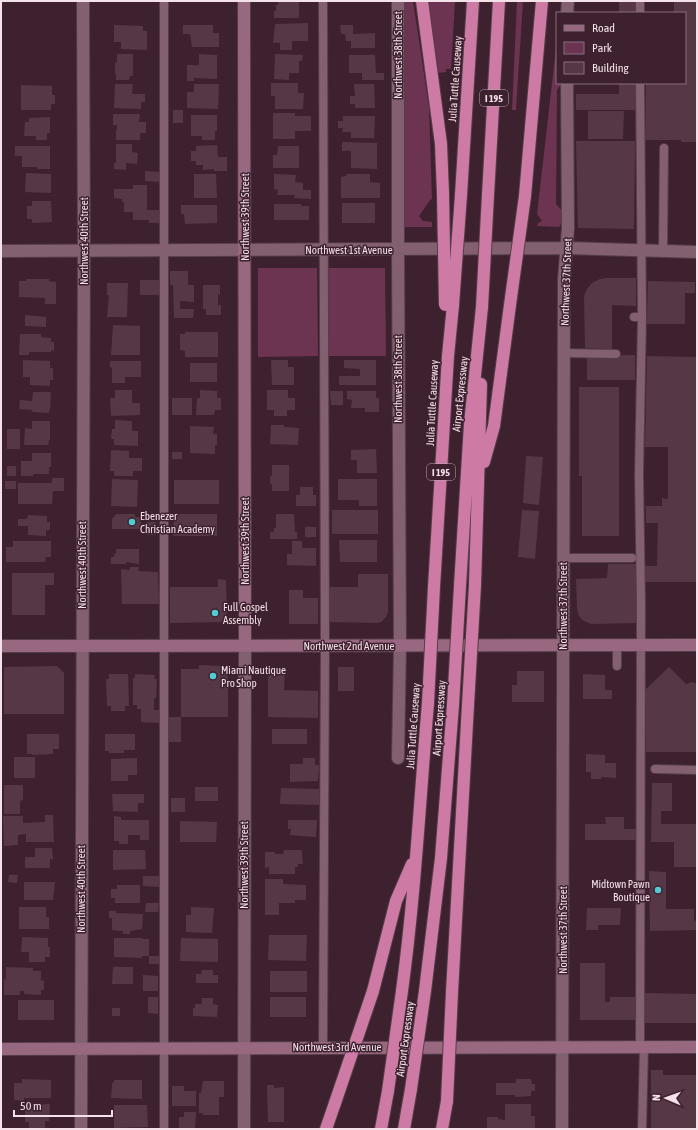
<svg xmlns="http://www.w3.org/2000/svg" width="698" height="1130" viewBox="0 0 698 1130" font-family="'Asap Condensed',sans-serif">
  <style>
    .green { fill: #6c3451 }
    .building { fill: #563746 }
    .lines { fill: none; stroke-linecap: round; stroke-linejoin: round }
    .lane-casing { stroke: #553d4a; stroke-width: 10 }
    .street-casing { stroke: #553d4a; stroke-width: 14 }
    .secondary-casing { stroke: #553d4a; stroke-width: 14 }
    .highway-casing { stroke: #553d4a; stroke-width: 14 }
    .lane { stroke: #826070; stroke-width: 8 }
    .street { stroke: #826070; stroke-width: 12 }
    .secondary { stroke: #986880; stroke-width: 12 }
    .highway { stroke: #cd7ba4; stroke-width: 12 }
    .highway-bridge-casing { stroke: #553d4a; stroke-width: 14; stroke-linecap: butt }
    .highway-bridge { stroke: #cd7ba4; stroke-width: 12 }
    .poi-dot { fill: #51ccd2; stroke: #3e212f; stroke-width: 1.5 }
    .labels { text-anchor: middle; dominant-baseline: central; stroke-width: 3; stroke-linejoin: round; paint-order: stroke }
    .shield { fill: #3e212f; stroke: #bea7b2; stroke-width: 1 }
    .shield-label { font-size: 10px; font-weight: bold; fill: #f5e1ea }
    .street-label { font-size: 11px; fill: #f5e1ea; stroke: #3e212f }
    .poi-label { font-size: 11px; fill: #f5e1ea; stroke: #3e212f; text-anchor: start }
  </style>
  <rect width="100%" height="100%" fill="#3e212f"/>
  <path class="green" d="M404,1H413L429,107L432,199L430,200L419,216L423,221L432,222V227H405Z
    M428,1H455L451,69H446V72L438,73Z
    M517,1H523L516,110H512Z
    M557,40V83L561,84L557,90L556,204L562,211L561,224L559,227L537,226L538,223L542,221L537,214Z
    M258,268H317L318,356L258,357Z
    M326,268H385L386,356H326Z"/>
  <path class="building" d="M278,1H299V18H274V11H276V5H278Z
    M619,1H636V13H619Z
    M674,1H697V142H681V140H645L646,83H685V13H674Z
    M308,23V41H292V50H280V43H273L275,24Z
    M114,25L143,26V31H147V50L121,49V42H114Z
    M183,25H213V33H219V47H192L190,34H183Z
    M340,25H353V34L375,33V48H351V41H346L345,34H341Z
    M117,54H133V76H130L129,80H116V74H115V62L117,63Z
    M199,54L217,55V79L194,78V81H187V65H199Z
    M275,54L303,55L302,61H299V73H289V80L274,79Z
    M349,55H375L376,73H384V80H362V73H349Z
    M271,83H298V93H304L303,109H275V96H271Z
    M619,83H636V110H576V94H619Z
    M115,84H133L132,94H145V102H141V109L114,108Z
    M194,84H219L218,109L187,108V92H194Z
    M354,84H374L375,108H355V104H350V96H355Z
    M21,85L52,86V95H55V104H51V110H21Z
    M173,110H183V123H173Z
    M588,111H624L623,139H588Z
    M273,113H295V116H311V131H295V139H273Z
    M113,114H140L139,122H146V133H140V140H116V130H117V125H113Z
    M191,115H217V131H215V140H202V136H191Z
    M343,116H375L374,138H351V132H342L343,128H338V121H343Z
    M50,117V133H47V140H36V136H24L25,122H29V118Z
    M576,141H635L634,229L578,228Z
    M342,142L377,143V169L351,168V151H342Z
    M116,144H132V152L138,153L137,164L126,163V170L114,169V163H116Z
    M217,145L218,157H227V171H214V169L203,170V165H196V161H191V151H196V146Z
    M15,146H50V169H37V167H22V156H15Z
    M278,146H299V168H273V155H277Z
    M145,171L160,172V182L145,181Z
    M26,173L51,174V193L25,192Z
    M194,174H216L217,198H194Z
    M274,174L296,175L295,182L303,183V190H311V199L294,198L295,195H277L278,190L274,189Z
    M347,174H370V182L380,183V198H341V177L346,176Z
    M133,185H147V210H159V223H149V220H133V212H124V202H122V199L114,198V189H133Z
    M32,201H51L52,222L32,223V219H27V206H32Z
    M342,203H375V223H342Z
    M274,204H301V206H309V220H274Z
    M181,205H217V223L185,224L184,214H181Z
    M170,271H188V285H194V302L180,301V309H194L193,318H174L173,285H170Z
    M606,278H636V306L612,305V349L585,348L584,296L587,289L592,283L600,279Z
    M26,279H49V281L56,282V304H45V298L19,297V281H26Z
    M140,280H161V295H140Z
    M648,281L695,282V293H685V324H647Z
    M107,283H128L127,317H107L109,295H107Z
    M203,285H220V295L218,294V305H221V315H206V309H203Z
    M25,315L46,317V327L25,326Z
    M113,325L140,326V355H111Z
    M185,332H218V357H185V351L180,350V334H185Z
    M20,334H41V337L51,338V342H54V351L51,350V352H29V355H19Z
    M635,355V380H587V356Z
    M647,356L697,357V582H645V566H657L658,523H646V506H662V498L668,499V447H645Z
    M23,360L50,361V368H53V380H50V386L30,385V377H23Z
    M271,360H288V367H294V385H272Z
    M344,360H376V385H339V376H360V369L344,368Z
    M110,361H141V377H125V383H112V368L110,367Z
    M190,363H217V382H190Z
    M579,387H619V536H582V476H579Z
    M115,390H132V403H140V415L111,416L110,398H115Z
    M200,390L217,391V398H221V410H215L214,415H196L197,398H200Z
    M267,390H288V398H295V410H287V416H274V410H267Z
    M330,391H343V405H331Z
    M347,391H376V398H379V412H365V408H351L352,400L347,399Z
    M33,392H51L50,410H49V413L32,412V410L19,409L20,400L32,401Z
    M172,398H192V415H172Z
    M115,420L132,421V431H138V446L114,445V439H111L112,429H115Z
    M32,421H50V440H49L48,445H24L25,428L32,429Z
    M271,425H284V427L299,428L298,445L270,444Z
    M190,426L214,427L213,434H217V445H215V454L190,453Z
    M7,429H20V449H7Z
    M376,449L377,473H357V460H351V450Z
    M111,450L129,451V458H142V471H133V476H114V471H110Z
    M172,452H182V459H172Z
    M32,453H51V467H49V474H33V476H21V461H32Z
    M526,456L543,457L539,505L523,503Z
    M272,465H289V491H272V484H270V476H272Z
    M7,466H16V476H7Z
    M52,478H64V491H53L52,504H18V483H52Z
    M112,479L138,480L137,507L111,506Z
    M338,479H377V506H359V500H338Z
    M174,480H219V504H174Z
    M5,481H16V489H5Z
    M300,487H313V495H316V506H296V495H300Z
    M332,510H378V534H332Z
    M522,510L539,511L535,559L518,557Z
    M116,514H135V517H141V529H112V519Z
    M174,514H217V536H173Z
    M276,514H294L295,532H297V539H270V532H274V528H276Z
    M28,515L47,516V522H50V530H46V536L28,535V526H18V519H27Z
    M147,522H156V535H147Z
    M305,527H316V537H305Z
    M339,540H377V562H340Z
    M13,541H51V557H46L45,562H6V547H13Z
    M292,541H302V548H316V566L287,565V554H292Z
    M116,549H139V564L126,562V564H111V557H114V554H116Z
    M608,564H636V623L591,624L584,621L579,616L577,609L576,579L607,578Z
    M130,567H139L138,571L158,572L159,604H122L121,569L130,570Z
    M12,573H54V585H45V615H12Z
    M358,574H388V612L386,617L381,622L377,623L327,622V587H358Z
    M218,579L226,580L227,617L221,622L170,623V587H218Z
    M289,590H303V598H318V624H289Z
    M199,665L223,666L228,671V717H181V669H199Z
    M57,666L64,673V714H4V667Z
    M338,667H354V691H338Z
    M669,667L686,684L693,682L697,684V752H646L645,690Z
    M268,671H285L284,690L318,691V718L268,717Z
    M517,671H544V702H512V685H517Z
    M109,674H128L129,706H125V711H111V706H107L106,679H109Z
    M135,674L155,675L154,679H157L156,698H154V710H161L160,723L141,722V709H137V705H133V678H135Z
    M583,674L605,675V690H612V699H583Z
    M169,717H181V742H169Z
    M272,729H307V744H272Z
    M27,734H59V749H53V754L32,755V754H27Z
    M105,734H135V750H124V753H109V751H105Z
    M586,754L605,755V763H616V778L601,777L602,779H591V772H586Z
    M14,757H35V778H14Z
    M137,758V775H128V781H111V759Z
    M303,758H315V765H319L318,781L290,782V764H303Z
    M652,783H672V811H661V824H697V867H674V842H651Z
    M4,785H23V800L20,801V814H4Z
    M195,787H218V801H195Z
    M281,788L319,789V805L280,804Z
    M112,794H144V803H138V812L113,811Z
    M171,798H185V812H171Z
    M45,815H53L54,842H26V834L18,835V845L4,846L3,816H23V823L45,822Z
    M114,816L121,817V820H149V840H140V835H128V844H119V841H114Z
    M605,817H624V829H636V840H585V824H606Z
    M288,820H317L316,837L290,835L291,829H288Z
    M180,821L217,822L216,842H180Z
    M35,848H52L53,859H50V868H25V857H35Z
    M113,850H145L146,869L113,870Z
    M284,850H302L303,864H298V867H295V874H269V867L265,868V852H275V854H283Z
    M649,871L666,872V909H694V920L697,922V930L650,931Z
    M9,875H18L17,883L8,882Z
    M143,876H160L159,887L143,886Z
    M265,879H283V884L306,885V900H295V903H279V915H265Z
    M24,882H55L53,900H24Z
    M117,885H140V903H115V898H111V889H117Z
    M146,903H159L158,912H145Z
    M19,907H46V917H49V929H19Z
    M191,907L214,908L212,933L186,932V915H191Z
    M587,908H621L620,925H598V930H586Z
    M109,911H116V913L143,914L142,929L130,931V934H123V931L112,930V918H109Z
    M269,935H307L306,961L268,960Z
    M22,937L48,938V947H50V957H45V962H29V952H21Z
    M114,938H142L143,939H149V956H142V958L114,957Z
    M181,938L218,939V962L180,961Z
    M149,956H160V964H149Z
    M580,963H605V1002H610V997H635V1020H580Z
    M6,967L33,968V971H41V981L44,980V990H41V995L24,994V991H20V995H4V979L6,980Z
    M113,967H133V984H112Z
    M201,970H213V975H218V983H196V974H202Z
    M270,971H307V992H270Z
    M143,975L158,976V991H143Z
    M645,993L697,994V1023H644Z
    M148,997H158V1014L148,1013Z
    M270,997H306V1017H270Z
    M202,998H213V1004L218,1005L217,1017L193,1016V1008H195V1004H202Z
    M18,1000H54V1020H18Z
    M112,1008H120V1016H112Z
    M651,1070H663V1075H697V1129H651Z
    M22,1079L51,1080V1098H24V1101L14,1100V1083H22Z
    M516,1079H531L532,1084H535V1091H531V1096L515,1097V1095H496V1083H516Z
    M115,1080H142V1099L111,1098L112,1084Z
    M203,1081H224V1097H219V1115H203V1113H199V1093H201Z
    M267,1085H274V1088L284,1087V1122H268Z
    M172,1086H184V1091H196V1106H172Z
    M50,1104L49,1121H45V1129H29V1122H25V1105Z
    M505,1104H531V1116H535V1128H487V1117H498V1119L505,1120Z
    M114,1105H147L148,1127L114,1128Z
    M184,1112H196L195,1129L179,1128V1117H184Z"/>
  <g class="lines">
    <defs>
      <path id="lane" d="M640,1V13
        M663,251L664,148
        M634,317H642L640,83
        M564,353L616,354
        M564,558H632
        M617,666V645
        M655,769L697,770
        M323,1047L325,646L323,1
        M640,1047L641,603L639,475L642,317
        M164,1129V1
        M642,1129L644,1047"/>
      <path id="street" d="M567,13L568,1
        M1,251L566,248L697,252
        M398,758L400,646L398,250V1
        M81,1129L84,251L83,1
        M244,1129L245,646
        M562,1129L564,280L568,228L567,83"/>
      <path id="secondary" d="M244,1L245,646
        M1,646L697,645
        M1,1049L697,1047"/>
      <path id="highway" d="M422,1L441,144L443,194
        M461,195L473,1
        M488,195L499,1
        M525,196L542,1
        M484,462L494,426L510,305
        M475,585L481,384
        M460,586L470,424L482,307
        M434,587L448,356L453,305
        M373,991L396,901L412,864
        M402,991C415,895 420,799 428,703
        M425,991L441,858L453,705
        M452,992L468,705
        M326,1129L335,1103
        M381,1129L388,1091
        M404,1129L411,1089
        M442,1129L447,1101"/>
    </defs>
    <use href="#lane" class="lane-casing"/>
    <use href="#street" class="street-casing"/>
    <use href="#secondary" class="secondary-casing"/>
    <use href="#highway" class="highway-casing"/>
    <use href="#lane" class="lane"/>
    <use href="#street" class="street"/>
    <use href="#secondary" class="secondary"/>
    <use href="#highway" class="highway"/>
    <defs>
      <path id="highway-bridge" d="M443,194L445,305
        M453,305L461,195
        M510,305L525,196
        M482,307L488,195
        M428,703L434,587
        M453,705L460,586
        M468,705L475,585
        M411,1089L425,991
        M388,1091L402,991
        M447,1101L452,992
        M335,1103L373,991"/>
    </defs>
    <use href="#highway-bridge" class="highway-bridge-casing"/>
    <use href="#highway-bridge" class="highway-bridge"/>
  </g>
  <g class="poi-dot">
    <circle cx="132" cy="522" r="4"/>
    <circle cx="215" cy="613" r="4"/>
    <circle cx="213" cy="676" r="4"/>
    <circle cx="658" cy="890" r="4"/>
  </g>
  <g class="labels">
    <g class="shield">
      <rect x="480" y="90" width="28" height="16" rx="3"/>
      <rect x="427" y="464" width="28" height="16" rx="3"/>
    </g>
    <g class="shield-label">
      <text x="494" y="98">I 195</text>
      <text x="441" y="472">I 195</text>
    </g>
    <g class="street-label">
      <text transform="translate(398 55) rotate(-90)">Northwest 38th Street</text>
      <text transform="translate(455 79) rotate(-86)">Julia Tuttle Causeway</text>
      <text transform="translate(245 217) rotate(-90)">Northwest 39th Street</text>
      <text transform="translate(84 241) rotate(-90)">Northwest 40th Street</text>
      <text x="349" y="250">Northwest 1st Avenue</text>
      <text transform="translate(566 282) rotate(-88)">Northwest 37th Street</text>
      <text transform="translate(398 379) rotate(-90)">Northwest 38th Street</text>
      <text transform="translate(460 394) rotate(-84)">Airport Expressway</text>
      <text transform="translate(432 403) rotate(-87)">Julia Tuttle Causeway</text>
      <text transform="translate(245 541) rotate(-90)">Northwest 39th Street</text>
      <text transform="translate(82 565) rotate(-90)">Northwest 40th Street</text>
      <text transform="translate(563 606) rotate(-90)">Northwest 37th Street</text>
      <text x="349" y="646">Northwest 2nd Avenue</text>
      <text transform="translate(439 718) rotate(-86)">Airport Expressway</text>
      <text transform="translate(413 726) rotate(-86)">Julia Tuttle Causeway</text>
      <text transform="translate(244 865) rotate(-90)">Northwest 39th Street</text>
      <text transform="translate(81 889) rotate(-90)">Northwest 40th Street</text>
      <text transform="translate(563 930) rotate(-90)">Northwest 37th Street</text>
      <text transform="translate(405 1039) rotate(-82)">Airport Expressway</text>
      <text x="337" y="1047">Northwest 3rd Avenue</text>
    </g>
    <g class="poi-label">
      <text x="140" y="516">Ebenezer<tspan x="140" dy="13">Christian Academy</tspan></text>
      <text x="223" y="607">Full Gospel<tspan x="223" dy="13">Assembly</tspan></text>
      <text x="221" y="670">Miami Nautique<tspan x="221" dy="13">Pro Shop</tspan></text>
      <text x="650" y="884" text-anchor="end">Midtown Pawn<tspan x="650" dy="13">Boutique</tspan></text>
    </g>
  </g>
  <rect width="698" height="1130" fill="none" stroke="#f5e1ea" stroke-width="4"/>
  <rect x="556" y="12" width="130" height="72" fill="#3e212f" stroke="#876e7a"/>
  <rect x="564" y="25" width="20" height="6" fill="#986880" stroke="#876e7a"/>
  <text x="592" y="32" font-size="12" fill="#f5e1ea">Road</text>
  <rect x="564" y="42" width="20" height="12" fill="#6c3451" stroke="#876e7a"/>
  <text x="592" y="52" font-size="12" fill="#f5e1ea">Park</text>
  <rect x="564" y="62" width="20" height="12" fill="#563746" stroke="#876e7a"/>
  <text x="592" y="72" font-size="12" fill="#f5e1ea">Building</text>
  <g transform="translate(666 1098) rotate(272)" stroke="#3e212f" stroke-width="3" paint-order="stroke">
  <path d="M0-3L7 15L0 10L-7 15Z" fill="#f5e1ea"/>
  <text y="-6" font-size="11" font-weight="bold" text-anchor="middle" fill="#f5e1ea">N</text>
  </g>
  <path d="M14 1110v6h98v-6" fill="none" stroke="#f5e1ea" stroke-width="2"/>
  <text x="20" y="1110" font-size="12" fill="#f5e1ea" stroke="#3e212f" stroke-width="3" paint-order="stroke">50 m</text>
</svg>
